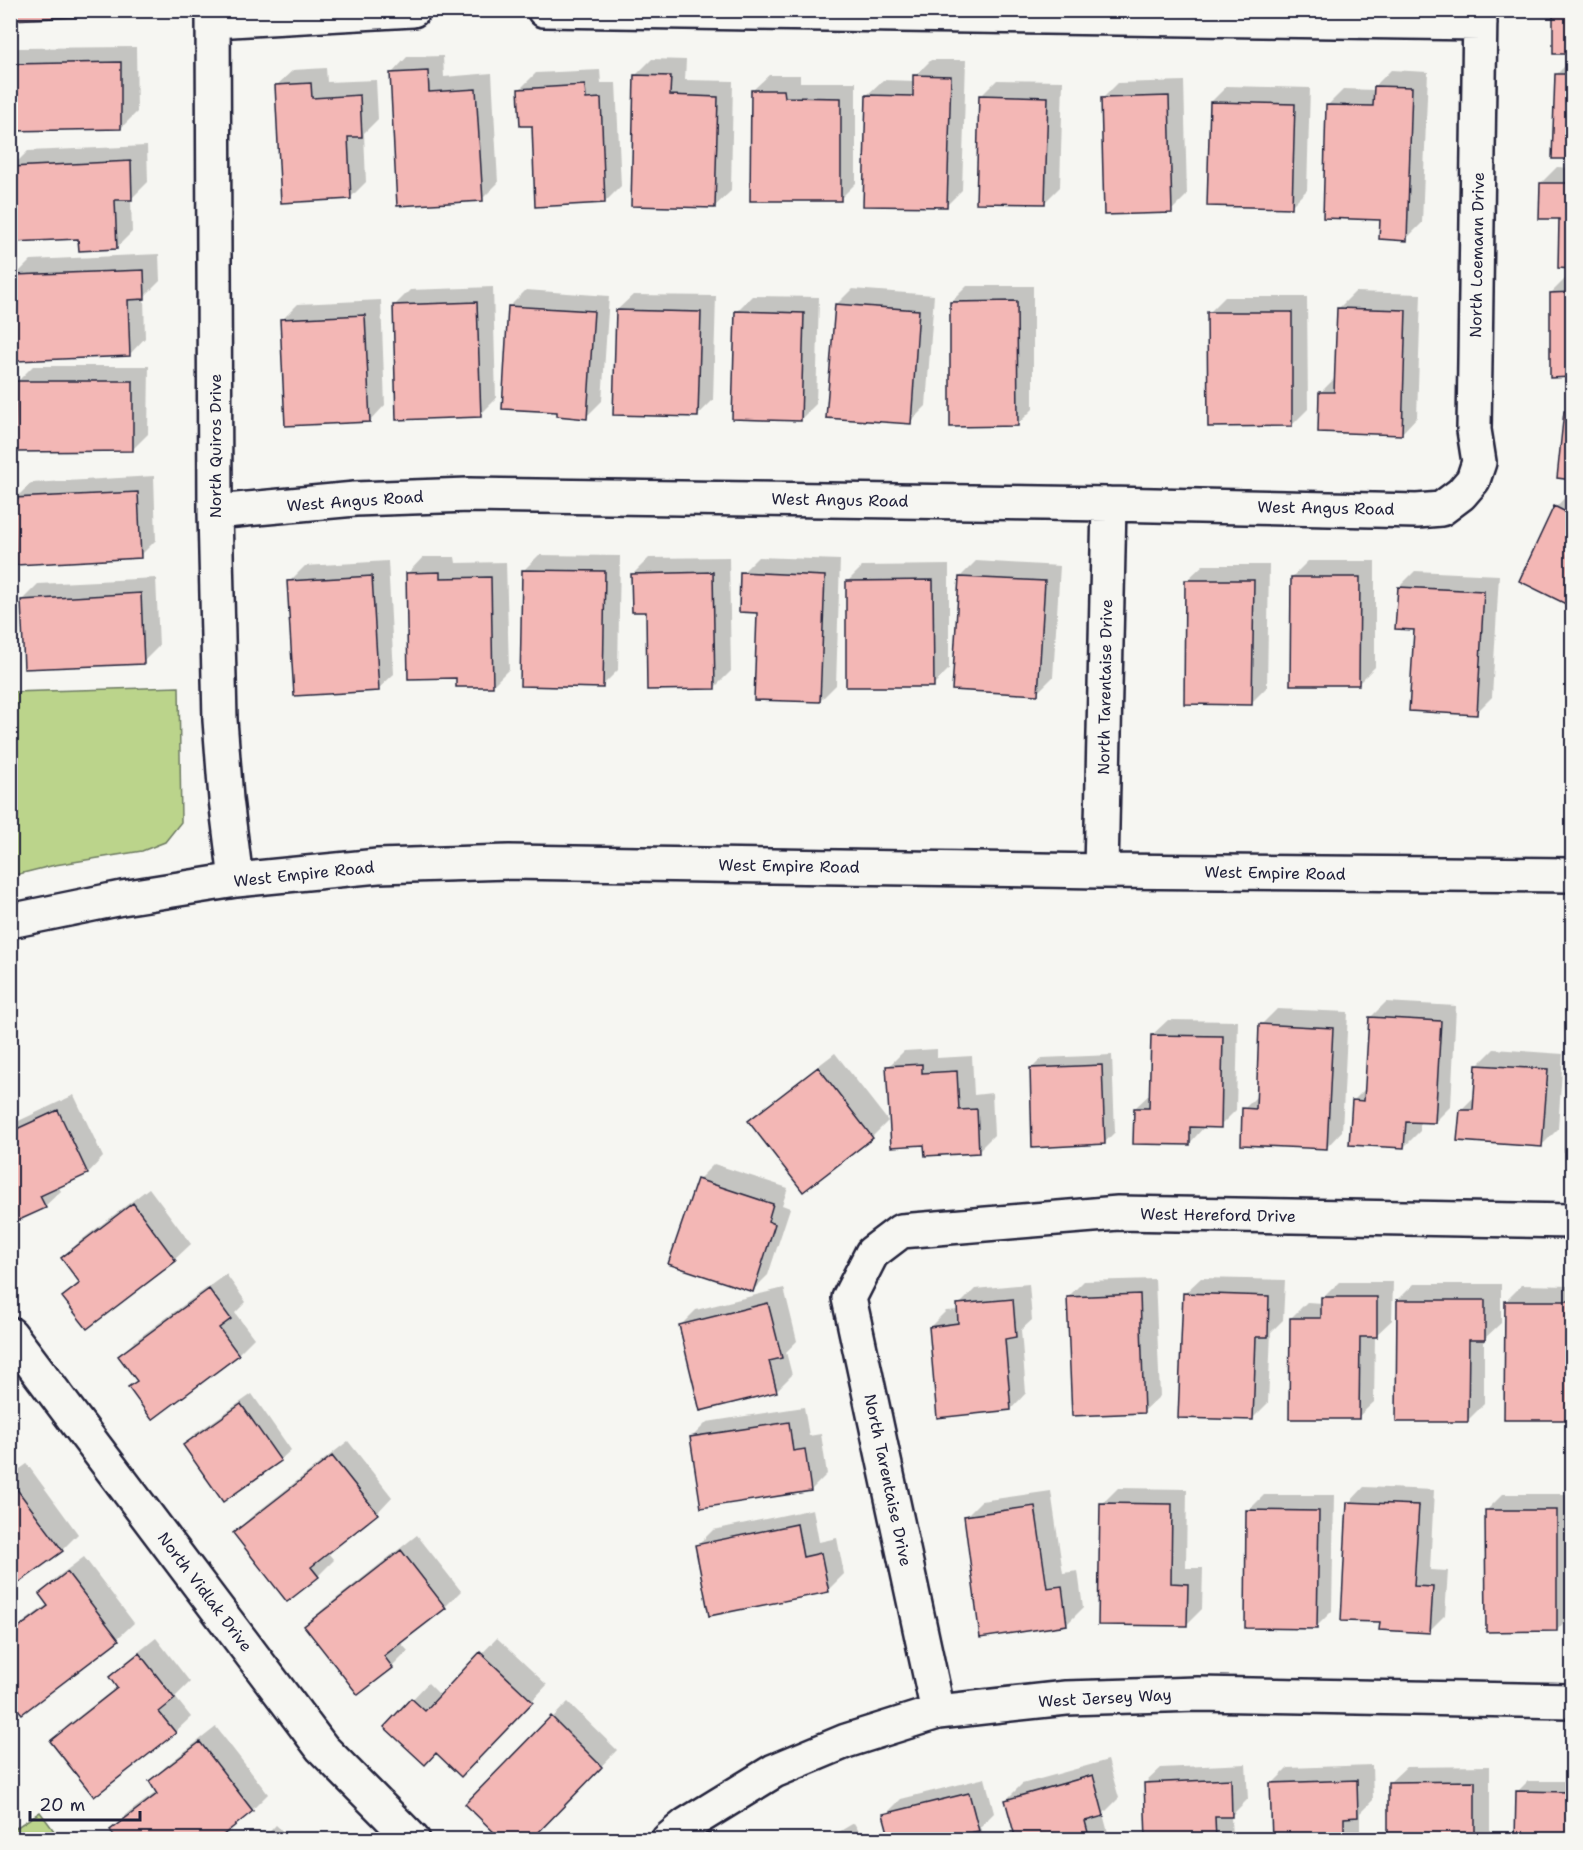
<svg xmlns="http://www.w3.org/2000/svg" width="1583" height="1850" viewBox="0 0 1583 1850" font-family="'Shantell Sans',sans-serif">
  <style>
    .green { fill: #bbd48b; stroke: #6e7b63; stroke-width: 1.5 }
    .shadow { fill: #0003 }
    .building { fill: #f3b7b5; stroke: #22223b; stroke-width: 1.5 }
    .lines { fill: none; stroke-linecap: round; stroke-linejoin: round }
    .minor-casing { stroke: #22223b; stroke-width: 38 }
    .minor { stroke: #f6f6f2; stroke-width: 33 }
    .labels { text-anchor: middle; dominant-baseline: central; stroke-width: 4.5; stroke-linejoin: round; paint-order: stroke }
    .street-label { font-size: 16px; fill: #22223b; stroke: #f6f6f2 }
  </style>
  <rect width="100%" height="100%" fill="#f6f6f2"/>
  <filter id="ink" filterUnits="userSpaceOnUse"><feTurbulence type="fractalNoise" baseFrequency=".0167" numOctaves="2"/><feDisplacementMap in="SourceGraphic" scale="12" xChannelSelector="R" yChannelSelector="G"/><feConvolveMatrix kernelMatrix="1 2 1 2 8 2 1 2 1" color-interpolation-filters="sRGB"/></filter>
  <g filter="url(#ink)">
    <path class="green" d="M179,687L181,822L165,842L142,851L55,865L11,876V692Z
      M40,1812L60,1839H11V1831Z"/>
    <path class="shadow" d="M1554,10H1572V52H1554Z
      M136,47L137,112L121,128L10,129V56L18,48Z
      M443,56L444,77L492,73L498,183L482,199L392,73L407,57Z
      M652,59L686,60L685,80L733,81L731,191L715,206L636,75Z
      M1572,59V158L1553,157L1556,75Z
      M931,60H966L962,190L946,206L867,95L883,80L915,81V76Z
      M326,68L327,82L376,80L378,119L364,133L366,182L350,198L277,85L293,70Z
      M600,70L601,83H616L621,186L605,202L534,124L520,89L536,73Z
      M1391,70L1428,72L1422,223L1406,239L1381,219L1328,105L1344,89L1375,90V86Z
      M769,75H800V82H856V183L840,199L753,90Z
      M997,80L1063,81L1060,187L1044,203L981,96Z
      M1184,81L1187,195L1171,211L1102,99L1118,83Z
      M1227,86L1310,88L1307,190L1291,206L1211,102Z
      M147,146L148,182L131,199L132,232L116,248L80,237L12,167L28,151Z
      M1557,167L1572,168V267H1560L1561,217L1541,183Z
      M159,254L160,281L144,297L145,338L130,354L15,276L31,260Z
      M1567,277H1572V376H1552L1551,293Z
      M967,286H1033V409L1017,425L951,302Z
      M493,287L496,399L480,415L394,306L410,290Z
      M852,289L934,295L926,406L910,422L836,305Z
      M526,290L609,296L602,401L586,417L510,306Z
      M1355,292L1421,294L1417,417L1402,433L1321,392L1336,377L1339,308Z
      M633,295L716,296L713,400L698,415L617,310Z
      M752,296L819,297L816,404L800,420L736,312Z
      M1225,297H1307L1308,409L1292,425L1209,313Z
      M381,300L385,405L370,421L282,320L298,304Z
      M33,366H149L148,434L132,450L17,382Z
      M1572,405V478L1559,477L1566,412Z
      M154,476L156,540L140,556L15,499L31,483Z
      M1571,491H1572V605L1521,581L1556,507Z
      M539,555L620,556L618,670L602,686L523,571Z
      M423,557H455L456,563L506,562L509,669L493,685L458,676L408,573Z
      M729,557L731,671L715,687L648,610L633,574L649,558Z
      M758,557L840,560L836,685L820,701L759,611L742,573Z
      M388,561L394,674L378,689L289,582L305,566Z
      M976,561L1060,566L1053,677L1037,693L960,577Z
      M1308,561H1375V667L1359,683L1292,577Z
      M949,565V669L933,685L847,582L863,566Z
      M1203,565H1269L1267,687L1251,703L1187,580Z
      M1415,571L1499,575L1492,697L1476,713L1415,628L1399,587Z
      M156,578L159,646L143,662L22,600L38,584Z
      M1386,1002L1456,1006L1451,1106L1435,1122L1420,1121V1131L1404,1147L1353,1101L1366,1088L1370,1018Z
      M1277,1009L1348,1012L1342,1131L1327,1147L1244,1109L1258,1095L1261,1025Z
      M1168,1020L1238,1021L1236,1110L1220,1126H1205L1189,1144L1135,1108L1151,1093L1152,1035Z
      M937,1049V1058L972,1056L974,1095L992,1093L994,1135L978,1151L926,1144L888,1067L904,1051Z
      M1494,1049L1563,1054L1558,1129L1542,1145L1461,1110L1475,1096L1478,1065Z
      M835,1053L888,1121L872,1137L750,1121L766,1106Z
      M1112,1055L1115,1132L1104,1143L1031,1069L1042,1058Z
      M74,1095L103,1157L88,1173L58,1186L61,1191L45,1206L10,1204V1125Z
      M1572,1108V1150H1566L1567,1113Z
      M714,1164L788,1188L782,1205L790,1208L768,1275L752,1291L698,1180Z
      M149,1188L191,1244L175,1259L87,1327L64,1297L80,1281L63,1258L79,1242Z
      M226,1274L246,1302L235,1313L254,1338L238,1354L130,1388L138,1380L120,1356L136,1340Z
      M1201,1278L1285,1280L1283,1320L1271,1332L1268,1403L1252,1419L1185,1293Z
      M1155,1279L1160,1396L1144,1411L1068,1297L1084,1281Z
      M1339,1282H1393L1392,1320L1375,1336L1374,1402L1358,1417L1291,1318L1307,1302L1323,1303V1298Z
      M1029,1284L1032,1320L1021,1330L1026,1393L1011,1409L930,1327L946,1311L959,1310V1305L975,1289Z
      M1414,1284H1501V1323L1484,1339V1404L1468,1420L1398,1300Z
      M1522,1285L1572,1286V1418H1506V1301Z
      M784,1288L797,1341L786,1352L792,1375L776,1391L680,1326L696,1310Z
      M252,1394L291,1450L280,1460L185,1445L195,1434Z
      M804,1407L809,1436L821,1434L827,1474L811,1490L691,1438L707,1422Z
      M348,1441L392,1497L377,1513L327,1552L334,1560L318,1576L235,1533L251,1517Z
      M27,1464L78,1534L62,1550L10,1587V1476Z
      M1364,1487L1434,1490L1430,1570L1448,1571L1445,1615L1429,1631L1381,1621L1349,1503Z
      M1118,1488L1187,1489L1186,1568H1203L1202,1609L1186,1625L1102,1504Z
      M1051,1491L1063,1573L1078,1571L1083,1608L1067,1624L965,1517L981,1501Z
      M1503,1494H1572V1614L1557,1630L1487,1510Z
      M1264,1495H1334L1332,1611L1316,1627L1248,1511Z
      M813,1509L819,1542L837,1538L844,1574L828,1590L697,1546L713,1530Z
      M417,1535L461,1591L445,1607L400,1642L408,1651L392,1667L306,1626L322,1610Z
      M84,1557L134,1623L118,1638L22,1712L10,1697V1632L48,1604L41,1594L56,1578Z
      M156,1638L190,1682L175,1697L191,1717L175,1732L52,1741L68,1725L118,1686L111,1677L126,1662Z
      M497,1638L547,1685L477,1759L436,1752L386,1727L428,1683L441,1696Z
      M568,1702L617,1750L529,1840L467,1804Z
      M216,1727L268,1794L252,1810L112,1830L127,1814L158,1791L151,1782L166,1766Z
      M1108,1760L1119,1798L1103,1814L1110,1840H1017L1006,1800L1022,1784Z
      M1246,1764L1248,1799L1231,1816L1232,1840H1148L1145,1783L1161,1768Z
      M1372,1765L1373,1800L1360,1813V1840H1273L1272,1784L1288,1768Z
      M1490,1766V1840H1390V1782L1406,1767Z
      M985,1778L994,1813L980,1827L984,1840H891L885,1815L901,1799Z
      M1528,1781H1572V1840H1516L1518,1791Z
      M854,1823L864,1840H825Z
      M276,1825L292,1840H262Z"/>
    <path class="building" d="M10,10H125V15L10,20Z
      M1553,10H1572V54H1553Z
      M121,62V129L10,131V64Z
      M428,71L429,92L476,89L483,201L397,206L390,73Z
      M1555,74H1572V159H1552Z
      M634,75L671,76L670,95L718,97L715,208L631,206Z
      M913,75L951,76L947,207L863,206L866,95L913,96Z
      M311,83L312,98L360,95L362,137H348L351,199L281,203L275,85Z
      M585,85L586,99L601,98L605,203L535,207L532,126H520L518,89Z
      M1374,86L1412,87L1407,241L1379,239L1380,220L1323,218L1326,105L1373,106Z
      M751,90H784L785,97L841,98V201H750Z
      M979,95L1048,97L1045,204L976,203Z
      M1169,96L1172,213L1104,215L1101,98Z
      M1210,102L1295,104L1292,208L1207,206Z
      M131,161L132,200H115L117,249L79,251L78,239L13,242L11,167Z
      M1540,183H1572V269L1558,268L1559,219H1539Z
      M144,270L145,299L128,300L130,356L17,361L14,275Z
      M1572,292V377L1550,378V293Z
      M1017,301L1018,426L950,427V302Z
      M477,302L481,417L396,420L393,305Z
      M835,304L919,310L911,424L826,418Z
      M508,306L594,311L587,419L557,416V412L502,409Z
      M1337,308L1406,310L1402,435L1318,432L1319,392H1334Z
      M616,310L701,312L698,417L613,415Z
      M735,311L804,313L801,421L732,419Z
      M1207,312H1292V426L1208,427Z
      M365,315L370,422L285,426L280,319Z
      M16,381H133V451L15,452Z
      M1564,411L1572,412V480L1557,478Z
      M138,492L141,558L16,565L13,498Z
      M1554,506L1572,515V607L1519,581Z
      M522,570L605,571L603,688L520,686Z
      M440,572V578L491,577L493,687H456V678L408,679L406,573Z
      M713,572L715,689L647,690L646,612H632L631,574Z
      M740,572L825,576L820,702L754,700L757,613L739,612Z
      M372,576L379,691L294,696L287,581Z
      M959,577L1045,581L1038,695L952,690Z
      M1291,577H1360L1359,685H1290Z
      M933,580L934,687H846V581Z
      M1185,580H1254L1252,705L1184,704Z
      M1398,587L1484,591L1477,715L1409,711L1414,630L1395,629Z
      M141,593L144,664L24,669L21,600Z
      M1369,1017L1441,1021L1435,1123L1406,1122L1404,1148L1349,1145L1352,1100L1364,1101Z
      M1259,1024L1333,1028L1327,1149L1241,1145L1242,1108L1256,1109Z
      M1151,1035L1223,1036L1221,1128L1190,1127V1145L1133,1144L1134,1108H1149Z
      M922,1064V1073L957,1071L959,1110L977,1109L979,1153L925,1156L924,1145L891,1147L886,1066Z
      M1102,1065L1105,1144L1032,1148L1030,1068Z
      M1476,1065L1548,1069L1542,1147L1457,1141L1460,1110H1473Z
      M818,1067L873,1138L803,1192L748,1121Z
      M58,1110L88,1174L40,1196L46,1208L17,1221L10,1208V1132Z
      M1565,1113H1572V1151H1565Z
      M697,1179L773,1204L768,1221L775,1224L753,1292L668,1264Z
      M133,1203L176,1261L87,1329L62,1297L80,1283L61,1258Z
      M209,1289L231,1319L219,1328L239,1355L152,1420L128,1387L137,1381L118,1356Z
      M1183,1293L1269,1296L1268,1337H1256L1253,1420L1178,1418Z
      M1140,1294L1144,1413L1072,1416L1067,1297Z
      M1321,1297H1377V1337H1360L1359,1419H1289L1290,1318H1321Z
      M1013,1299L1016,1337L1005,1339L1011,1410L937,1418L929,1327L958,1323L957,1304Z
      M1397,1300H1485V1340H1469L1468,1422H1396Z
      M1505,1301H1572V1420H1504Z
      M768,1303L782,1358L769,1361L777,1392L700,1411L679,1325Z
      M241,1404L281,1461L223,1502L183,1445Z
      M789,1422L793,1451L805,1449L811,1491L701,1508L690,1437Z
      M332,1456L378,1514L311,1567L319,1577L287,1602L233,1533Z
      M10,1480L63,1551L10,1589Z
      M1347,1502L1419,1505L1414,1586L1433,1587L1430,1633L1379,1630L1380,1622L1341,1621Z
      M1100,1503L1172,1504L1171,1583L1188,1584L1187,1626L1098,1625Z
      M1035,1506L1047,1588L1062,1586L1067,1625L980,1638L964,1516Z
      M1246,1510L1319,1511L1317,1629L1245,1628Z
      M1485,1510H1557V1631L1486,1632Z
      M797,1524L803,1557L821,1553L829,1592L709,1616L695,1545Z
      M401,1550L446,1608L384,1656L393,1668L358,1695L304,1626Z
      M67,1572L119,1640L22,1714L10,1700V1634L48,1606L39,1594Z
      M480,1652L533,1702L461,1777L436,1753L425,1765L384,1727L411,1698L425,1711Z
      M139,1653L175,1699L159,1712L176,1733L94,1797L50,1741L117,1688L109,1677Z
      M551,1716L602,1767L531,1840H502L465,1804Z
      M200,1742L253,1811L217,1840H117L110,1830L157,1794L149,1781Z
      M1093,1775L1104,1816L1085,1821L1090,1840H1016L1005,1800Z
      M1231,1779L1232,1817H1215L1216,1840H1146L1144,1783Z
      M1357,1780L1358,1817L1344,1818V1840H1272L1270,1783Z
      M1475,1781V1840H1388V1782Z
      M1516,1791L1572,1792V1840H1515Z
      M969,1793L979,1831L963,1834L964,1840H890L883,1814Z"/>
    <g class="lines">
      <defs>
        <path id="minor" d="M213,10L215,512L220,720L226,799L236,880
          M544,10L1480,23
          M214,21L413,10
          M215,512L355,499L469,495L1109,504L1417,511L1441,509L1461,494L1473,480L1479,462L1474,430L1480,10
          M1101,871L1109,504
          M10,921L122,898L236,880L378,866L509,862L1101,871L1572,875
          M10,1334L322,1748L413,1840
          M938,1712L849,1298L872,1253L901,1231L1118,1213L1572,1221
          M668,1840L686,1825L774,1771L846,1741L938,1712L1066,1698L1198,1694L1572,1701"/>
      </defs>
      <use href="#minor" class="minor-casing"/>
      <use href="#minor" class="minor"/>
    </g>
  </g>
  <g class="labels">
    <g class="street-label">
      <text transform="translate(1477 255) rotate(-89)">North Loemann Drive</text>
      <text transform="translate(215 446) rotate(-90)">North Quiros Drive</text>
      <text transform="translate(840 500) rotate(1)">West Angus Road</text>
      <text transform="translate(355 501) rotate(-4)">West Angus Road</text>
      <text transform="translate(1326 508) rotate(1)">West Angus Road</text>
      <text transform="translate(1105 687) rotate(-89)">North Tarentaise Drive</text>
      <text transform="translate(789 866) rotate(1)">West Empire Road</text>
      <text transform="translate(1275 873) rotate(1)">West Empire Road</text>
      <text transform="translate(304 874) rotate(-6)">West Empire Road</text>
      <text transform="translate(1218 1215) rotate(1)">West Hereford Drive</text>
      <text transform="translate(888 1480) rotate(78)">North Tarentaise Drive</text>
      <text transform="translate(205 1592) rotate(53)">North Vidlak Drive</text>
      <text transform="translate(1105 1698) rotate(-3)">West Jersey Way</text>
    </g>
  </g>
  <rect width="1583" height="1850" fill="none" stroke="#f6f6f2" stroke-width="36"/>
  <rect x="18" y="18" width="1547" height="1814" fill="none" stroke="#22223b" stroke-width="2" filter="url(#ink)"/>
  <path d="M30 1811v9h110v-9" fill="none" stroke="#22223b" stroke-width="3"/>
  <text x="39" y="1811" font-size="18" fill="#22223b" stroke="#f6f6f2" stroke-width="4.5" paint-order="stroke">20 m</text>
</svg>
